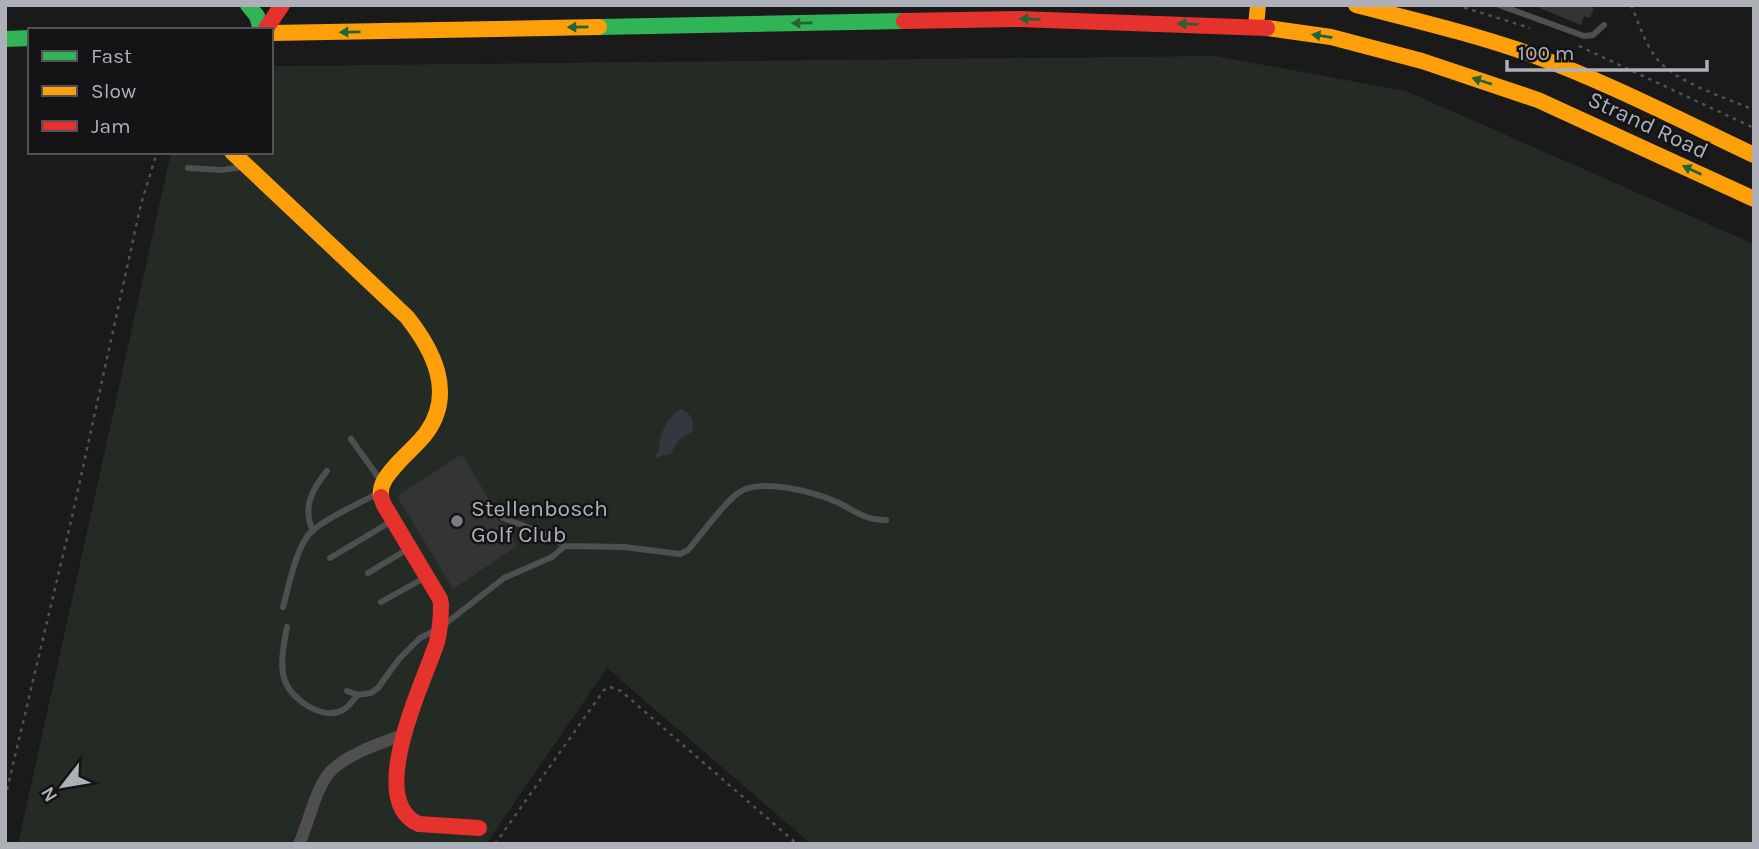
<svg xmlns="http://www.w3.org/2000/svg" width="1759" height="849" viewBox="0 0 1759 849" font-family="Karla,sans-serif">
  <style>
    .green { fill: #242a24 }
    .water { fill: #32383e }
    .building { fill: #343435 }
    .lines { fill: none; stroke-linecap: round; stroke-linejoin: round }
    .path { stroke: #505153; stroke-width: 2.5; stroke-dasharray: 3.5 5; stroke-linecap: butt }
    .lane { stroke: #4f4f52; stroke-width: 6 }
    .street { stroke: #4f4f52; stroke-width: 12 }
    .fast { stroke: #30b455; stroke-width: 16 }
    .slow { stroke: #ff9f0a; stroke-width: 16 }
    .jam { stroke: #e5322d; stroke-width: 16 }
    .oneway { fill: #226436 }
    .poi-dot { fill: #7a7c81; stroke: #141416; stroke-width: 2.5 }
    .labels { text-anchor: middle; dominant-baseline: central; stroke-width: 5; stroke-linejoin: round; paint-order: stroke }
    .street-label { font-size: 23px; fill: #adb0b9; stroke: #141416 }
    .poi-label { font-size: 23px; fill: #adb0b9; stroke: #141416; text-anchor: start }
  </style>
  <rect width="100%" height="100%" fill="#1a1a1a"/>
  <path class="green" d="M1215,56L1406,91L1754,244V844H811L607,668L486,844H18L171,152H271V66Z"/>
  <path class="water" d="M681,409C691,413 696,422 692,432L680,439L670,454L663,455L656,459L655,455L659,453C658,437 666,417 681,409Z"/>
  <path class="building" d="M1532,5H1589L1594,8L1590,18L1584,16L1581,25Z
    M462,454L498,515V521L504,524L517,546L453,589L397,496Z"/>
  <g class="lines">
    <path class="path" d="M1456,5L1530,28
      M1631,5C1638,21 1644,41 1654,55C1672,82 1725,97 1754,110
      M1579,46L1754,128
      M5,798L72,517L141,204L157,152
      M495,844L604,690L610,687L621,691L797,844"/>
    <path class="lane" d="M1499,5L1584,36L1593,35L1604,25
      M188,168L222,170L242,167
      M351,439L381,481
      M503,518L546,534L565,546
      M313,531C302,508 312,489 327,471
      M330,558L392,521
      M368,573L408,549
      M381,602L426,577
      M283,607C289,586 296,546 312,531C329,516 359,504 378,493
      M287,627C284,645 279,663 285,681C292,700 323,721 343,710C349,707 353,700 358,695
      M347,691L358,695L371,693L378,688L399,659L420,638L440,628L504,578L552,557L565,546L624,547L680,554L688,550C701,535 723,504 738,493C760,477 814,492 837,502C854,510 866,521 886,520"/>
    <path class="street" d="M299,844C309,823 316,784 333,769C352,752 379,744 402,735"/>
    <path class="fast" d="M248,5L257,16L261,30
      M599,27L904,21
      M5,39L30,38"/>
    <path class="slow" d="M1356,5C1414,20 1474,34 1530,54C1607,82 1680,120 1754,155
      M1256,26L1258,5
      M1267,28L1331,37L1422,61L1538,100L1754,199
      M271,33L599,27
      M232,152L407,317C433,350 455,392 427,432C419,443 407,453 397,464C389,473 379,483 381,497"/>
    <path class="jam" d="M904,21L1019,19L1267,28
      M265,30L282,5
      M381,497L384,505L440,599L441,604C441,617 440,630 437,642C425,680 364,801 419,824L479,828"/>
  </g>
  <defs><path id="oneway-solid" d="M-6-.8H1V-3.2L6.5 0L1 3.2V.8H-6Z" transform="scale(1.75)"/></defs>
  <g class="oneway">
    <use href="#oneway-solid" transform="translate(1030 19) rotate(-178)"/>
    <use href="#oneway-solid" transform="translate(802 23) rotate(179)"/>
    <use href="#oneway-solid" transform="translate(1188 24) rotate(-178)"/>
    <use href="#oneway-solid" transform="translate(578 27) rotate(179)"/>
    <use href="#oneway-solid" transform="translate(350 32) rotate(179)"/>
    <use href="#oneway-solid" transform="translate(1322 36) rotate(-171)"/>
    <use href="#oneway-solid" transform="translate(1482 81) rotate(-162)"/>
    <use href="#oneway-solid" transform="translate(1692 170) rotate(-155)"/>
  </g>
  <circle class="poi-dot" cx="457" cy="521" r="7"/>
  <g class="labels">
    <g class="street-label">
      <text transform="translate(1648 125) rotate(25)">Strand Road</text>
    </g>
    <g class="poi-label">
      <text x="471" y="508">Stellenbosch<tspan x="471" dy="26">Golf Club</tspan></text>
    </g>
  </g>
  <rect width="1759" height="849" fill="none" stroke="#adb0b9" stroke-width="14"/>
  <rect x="28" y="28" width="245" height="126" fill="#141416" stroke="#515257" stroke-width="2"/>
  <rect x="42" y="51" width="35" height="10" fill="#30b455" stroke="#515257" stroke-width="2"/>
  <text x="91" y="63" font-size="21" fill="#adb0b9">Fast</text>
  <rect x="42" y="86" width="35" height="10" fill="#ff9f0a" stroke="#515257" stroke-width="2"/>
  <text x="91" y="98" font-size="21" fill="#adb0b9">Slow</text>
  <rect x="42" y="121" width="35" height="10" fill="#e5322d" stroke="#515257" stroke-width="2"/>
  <text x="91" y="133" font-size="21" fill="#adb0b9">Jam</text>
  <g transform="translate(63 786) rotate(239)" stroke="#141416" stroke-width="5" paint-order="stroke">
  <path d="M0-5L12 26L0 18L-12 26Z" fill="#adb0b9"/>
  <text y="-10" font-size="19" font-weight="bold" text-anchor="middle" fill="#adb0b9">N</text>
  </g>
  <path d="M1507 60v10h200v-10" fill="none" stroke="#adb0b9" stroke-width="3.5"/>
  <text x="1518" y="60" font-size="21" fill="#adb0b9" stroke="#141416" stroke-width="5" paint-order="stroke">100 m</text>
</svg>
